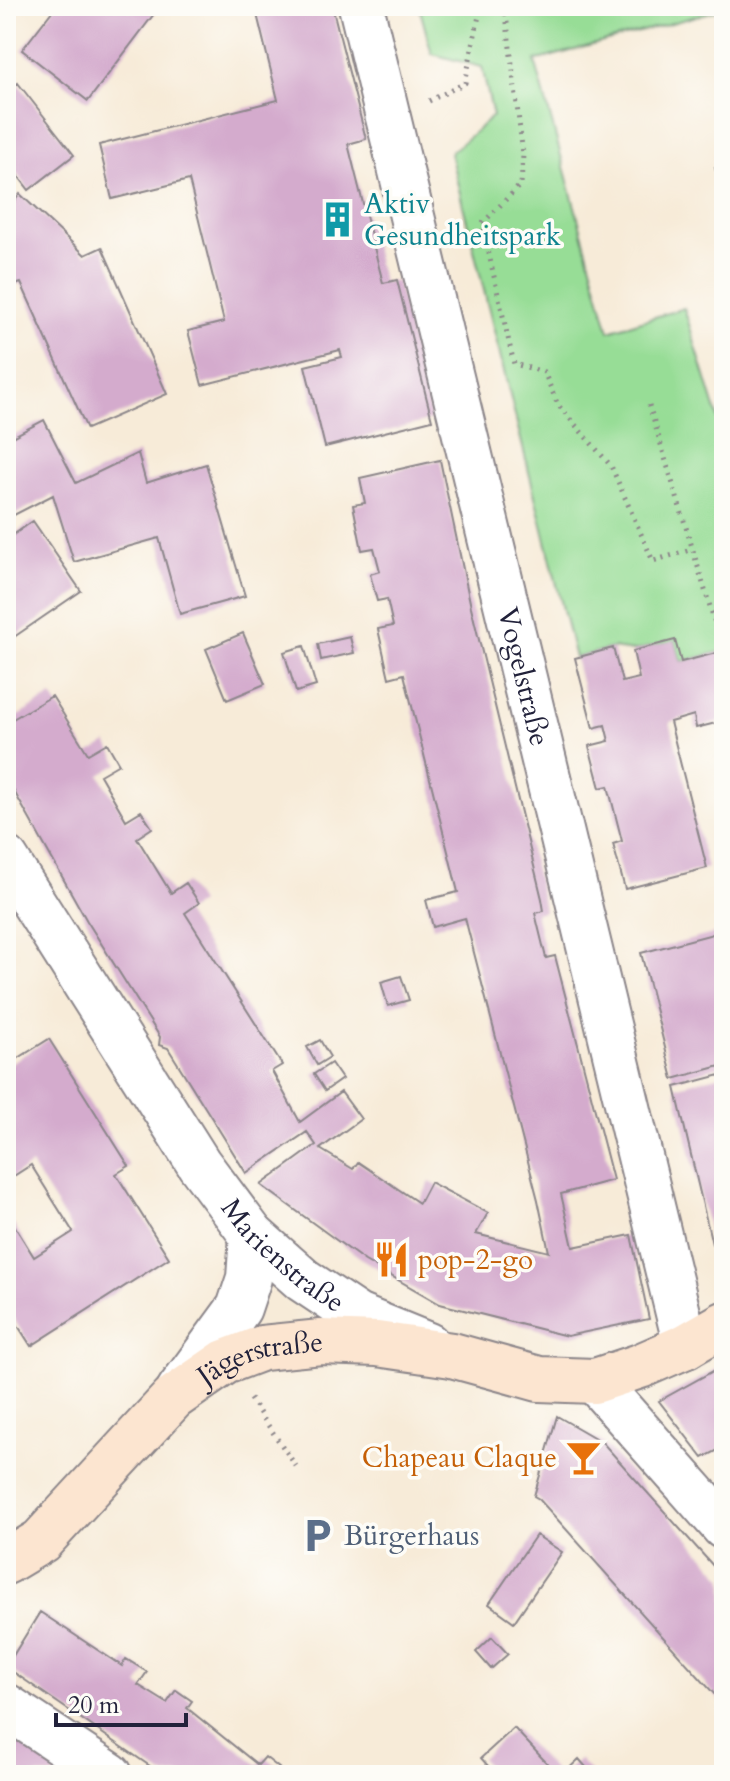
<svg xmlns="http://www.w3.org/2000/svg" width="730" height="1781" viewBox="0 0 730 1781" font-family="Cardo,serif">
  <style>
    .green { fill: #97dd96; stroke: #5c8068; stroke-width: 2 }
    .building { fill: #d4abcd }
    .lines { fill: none; stroke-linecap: round; stroke-linejoin: round }
    .street-casing { stroke: #8c868a; stroke-width: 48 }
    .secondary-casing { stroke: #8c868a; stroke-width: 48 }
    .path { stroke: #8c868a; stroke-width: 5; stroke-dasharray: 2 6; stroke-linecap: butt }
    .street { stroke: #fff; stroke-width: 44 }
    .secondary { stroke: #fce5d0; stroke-width: 44 }
    .labels { text-anchor: middle; dominant-baseline: central; stroke-width: 7; stroke-linejoin: round; paint-order: stroke }
    .culture-label { font-size: 28px; fill: #0d838f; stroke: #fdfcf7; text-anchor: start }
    .street-label { font-size: 28px; fill: #22223b; stroke: #fdfcf7 }
    .food-label { font-size: 28px; fill: #c56008; stroke: #fdfcf7; text-anchor: start }
    .service-label { font-size: 28px; fill: #4e5e75; stroke: #fdfcf7; text-anchor: start }
  </style>
  <rect width="100%" height="100%" fill="#fdfcf7"/>
  <filter id="ink" filterUnits="userSpaceOnUse"><feTurbulence type="fractalNoise" baseFrequency=".0125" numOctaves="2"/><feDisplacementMap in="SourceGraphic" scale="16" xChannelSelector="R" yChannelSelector="G"/><feConvolveMatrix kernelMatrix="1 2 1 2 8 2 1 2 1" color-interpolation-filters="sRGB"/></filter>
  <filter id="wash" filterUnits="userSpaceOnUse"><feTurbulence type="fractalNoise" baseFrequency=".006" numOctaves="4" result="noise"/><feDisplacementMap in="SourceGraphic" scale="32" xChannelSelector="R" yChannelSelector="G"/><feGaussianBlur stdDeviation="1.8" result="paint"/><feColorMatrix in="noise" values="0 0 0 0 0 0 0 0 0 0 0 0 0 0 0 0 0 1.4 0 .05"/><feComposite in="paint" operator="in"/></filter>
  <g filter="url(#wash)">
    <rect width="100%" height="100%" fill="#f7ebd8"/>
    <path class="green" d="M419,6H717L718,10L535,61L609,331L684,308L724,438V651L681,662L675,641L633,651L613,648L575,658L450,153L493,116L482,67L432,54Z"/>
    <g id="blocks">
      <path class="building" d="M56,6H160L88,101L22,50Z
        M255,6H332L366,139L348,144L383,283L397,280L432,420L325,447L305,366L342,357L340,350L202,385L188,331L224,322L189,180L112,199L99,145L278,100Z
        M18,83L74,155L29,190L6,160V92Z
        M724,166V198H723L715,168Z
        M20,194L85,255L102,247L167,394L87,429L21,283L9,287L6,285V212Z
        M44,420L76,483L138,453L146,483L206,464L245,596L180,614L159,538L74,562L53,495L6,519V440Z
        M440,460L471,607L542,899L544,911L535,913L546,958L555,956L613,1180L561,1194L573,1247L631,1235L649,1319L567,1336L440,1304L365,1261L261,1185L316,1145L307,1132L246,1173L168,1048L159,1045L160,1037L87,921L6,777V723L52,696L88,754L107,743L119,764L100,775L126,820L141,811L152,828L137,838L171,893L186,883L199,903L185,913L282,1065L272,1071L300,1122L341,1092L361,1119L320,1149L353,1169L358,1162L419,1203L430,1182L488,1213L476,1234L549,1252L538,1200L465,918L433,927L426,900L458,892L404,674L389,678L378,629L393,626L387,599L377,601L370,574L380,571L374,548L362,550L353,505L365,503L360,478Z
        M33,521L81,591L14,637L6,628V540Z
        M243,633L265,684L227,700L206,649Z
        M350,637L354,653L321,660L318,644Z
        M675,640L681,662L724,651V721L696,728L694,715L670,722L707,868L625,889L613,844L622,841L608,786L600,788L589,746L609,741L605,725L593,728L575,658L613,648L622,682L639,678L633,651Z
        M304,646L316,686L296,692L284,652Z
        M724,931V1065L673,1079L641,953Z
        M401,976L409,1000L388,1006L381,982Z
        M49,1039L129,1166L116,1174L169,1258L31,1346L6,1307V1212L34,1257L73,1232L31,1165L6,1181V1066Z
        M320,1040L330,1057L317,1065L307,1047Z
        M331,1063L342,1079L325,1091L314,1074Z
        M724,1074V1249L712,1244L675,1087Z
        M724,1365V1447L703,1458L659,1401Z
        M557,1416L602,1442L724,1578V1705L539,1499L534,1496Z
        M536,1535L562,1552L514,1622L489,1604Z
        M40,1612L122,1666L126,1659L147,1672L138,1685L167,1703L176,1690L192,1701L187,1708L258,1765L265,1757L279,1768L272,1775H163L6,1667Z
        M492,1637L508,1654L491,1669L476,1652Z
        M514,1728L558,1775H496L481,1758Z
        M6,1734L37,1753L70,1775H6Z
        M579,1759L593,1775H562Z"/>
    </g>
  </g>
  <g filter="url(#ink)">
    <use href="#blocks" fill-opacity="0" stroke="#8c868a" stroke-width="2"/>
    <g class="lines">
      <defs>
        <g id="street">
          <path id="s1" d="M361,6L686,1346"/>
          <path id="s2" d="M6,859L199,1164L252,1235L303,1280L357,1316L428,1345"/>
          <path d="M595,1381L724,1527"/>
          <path d="M179,1390L239,1308L249,1278L252,1235"/>
          <path d="M6,1706L110,1775"/>
        </g>
        <g id="secondary">
          <path id="s3" d="M6,1562L41,1541L173,1398L225,1362L262,1348L321,1342L377,1344L452,1355L539,1379L595,1381L640,1366L686,1346L724,1324"/>
        </g>
      </defs>
      <use href="#street" class="street-casing"/>
      <use href="#secondary" class="secondary-casing"/>
      <path class="path" d="M505,6L523,155L521,184L482,224L514,364L544,372L558,405L611,466L653,561L693,549
        M429,101L465,83L481,6
        M649,405L718,633L724,632
        M6,965L18,957
        M250,1399L296,1466"/>
      <use href="#street" class="street"/>
      <use href="#secondary" class="secondary"/>
    </g>
  </g>
  <defs>
    <symbol id="building-bare" viewBox="-9 -9 18 18"><path d="M-4-6H4V6H1V3H-1V6H-4ZM-2.5-4.3h1.7v1.8h-1.7ZM.8-4.3h1.7v1.8H.8ZM-2.5-1h1.7V.8h-1.7ZM.8-1h1.7V.8H.8Z" fill="#0f9aa8" stroke="#fdfcf7" stroke-width="2.5" paint-order="stroke"/></symbol>
    <symbol id="restaurant-bare" viewBox="-9 -9 18 18"><path d="M-5-6h1v4h1v-4h1v4h1v-4h1v5L-1.5 .5V6h-2V.5L-5-1ZM5-6V6H3V1.5H1.5Q1.5-4 5-6Z" fill="#e8710a" stroke="#fdfcf7" stroke-width="2.5" paint-order="stroke"/></symbol>
    <symbol id="bar-bare" viewBox="-9 -9 18 18"><path d="M-6-5H6L.8 .8V4.5H3.5V6h-7V4.5H-.8V.8Z" fill="#e8710a" stroke="#fdfcf7" stroke-width="2.5" paint-order="stroke"/></symbol>
    <symbol id="parking-bare" viewBox="-9 -9 18 18"><path d="M-3.5-5.5H1a3.5 3.5 0 0 1 0 7H-1V5.5H-3.5ZM-1-3.4V-.6H.8a1.4 1.4 0 0 0 0-2.8Z" fill="#5c6f8a" stroke="#fdfcf7" stroke-width="2.5" paint-order="stroke"/></symbol>
  </defs>
  <g fill-rule="evenodd">
    <use href="#building-bare" x="312" y="194" width="51" height="51"/>
    <use href="#restaurant-bare" x="366" y="1234" width="51" height="51"/>
    <use href="#bar-bare" x="558" y="1432" width="51" height="51"/>
    <use href="#parking-bare" x="292" y="1510" width="51" height="51"/>
  </g>
  <g class="labels">
    <g class="culture-label">
      <text x="364" y="204">Aktiv<tspan x="364" dy="32">Gesundheitspark</tspan></text>
    </g>
    <g class="street-label">
      <text stroke="none"><textPath href="#s1" startOffset="690">Vogelstraße</textPath></text>
      <text stroke="none"><textPath href="#s2" startOffset="486">Marienstraße</textPath></text>
      <text stroke="none"><textPath href="#s3" startOffset="334">Jägerstraße</textPath></text>
    </g>
    <g class="food-label">
      <text x="418" y="1260">pop-2-go</text>
      <text x="557" y="1458" text-anchor="end">Chapeau Claque</text>
    </g>
    <g class="service-label">
      <text x="344" y="1536">Bürgerhaus</text>
    </g>
  </g>
  <rect width="730" height="1781" fill="none" stroke="#fdfcf7" stroke-width="32"/>
  <path d="M56 1713v12h130v-12" fill="none" stroke="#22223b" stroke-width="4"/>
  <text x="68" y="1713" font-size="24" fill="#22223b" stroke="#fdfcf7" stroke-width="6" paint-order="stroke">20 m</text>
</svg>
